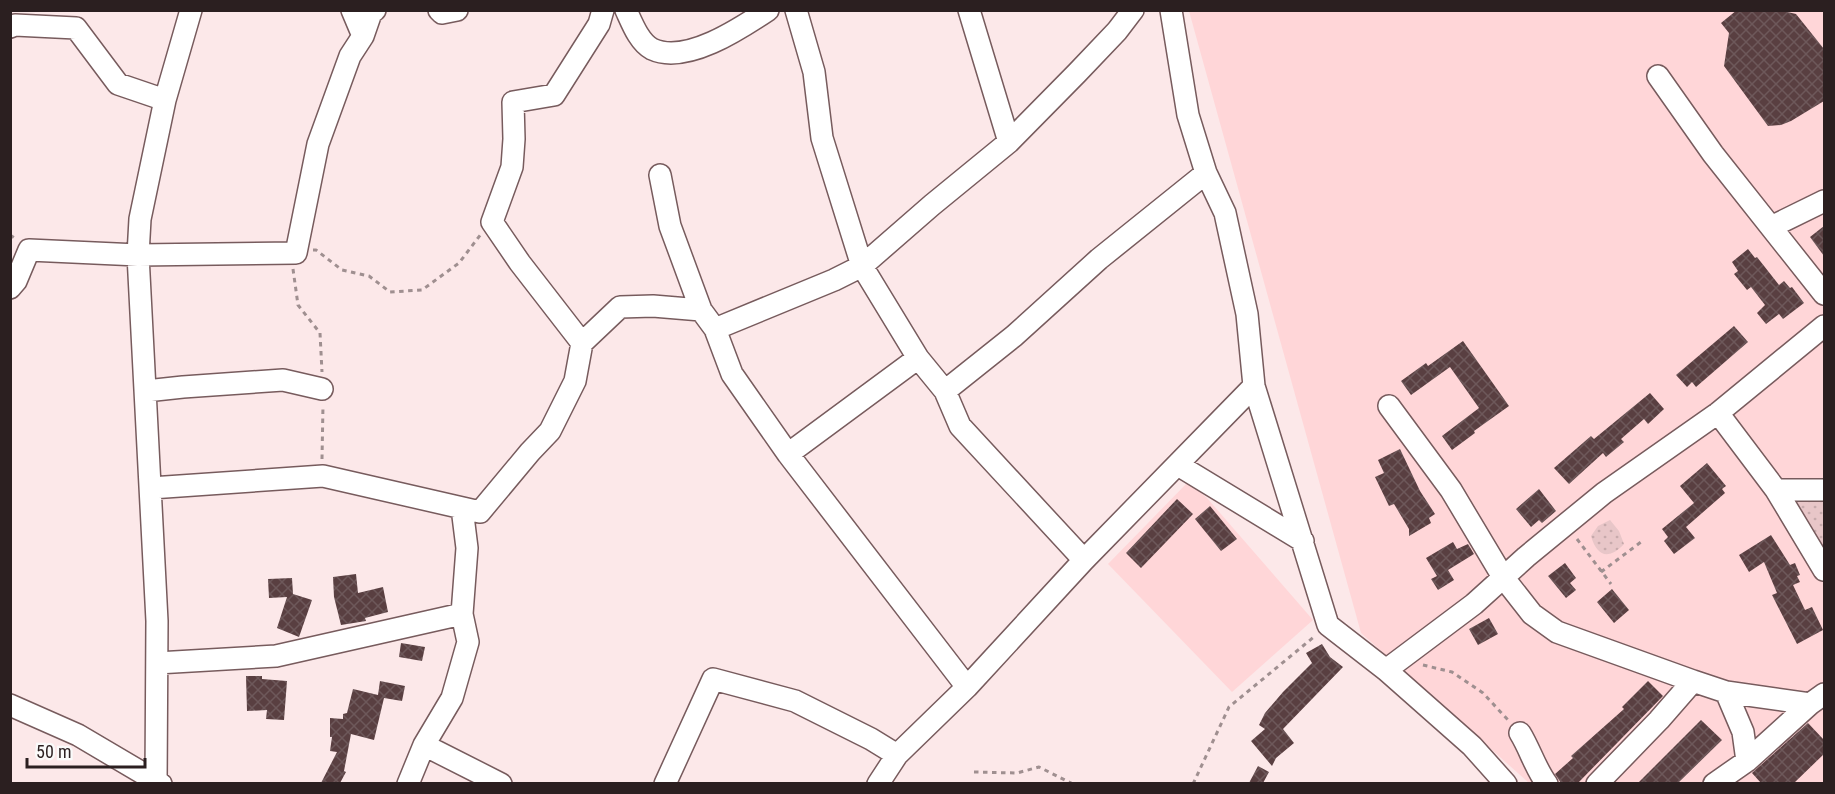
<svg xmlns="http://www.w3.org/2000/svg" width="1835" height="794" viewBox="0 0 1835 794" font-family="'Roboto Condensed',sans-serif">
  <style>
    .built { fill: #ffd6d8 }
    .grass { fill: url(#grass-dots) }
    .building { fill: url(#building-cross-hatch) }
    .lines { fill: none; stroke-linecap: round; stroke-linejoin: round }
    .minor-casing { stroke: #775b5d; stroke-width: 24 }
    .path { stroke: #9f8f90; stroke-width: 3; stroke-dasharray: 4.5 4.5; stroke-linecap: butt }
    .minor { stroke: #fff; stroke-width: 21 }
  </style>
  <defs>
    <pattern id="grass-dots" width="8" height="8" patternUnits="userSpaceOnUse" patternTransform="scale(1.5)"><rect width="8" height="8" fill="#e8c6c8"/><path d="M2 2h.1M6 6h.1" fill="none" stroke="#c7aaac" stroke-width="1.8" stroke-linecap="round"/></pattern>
    <pattern id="building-cross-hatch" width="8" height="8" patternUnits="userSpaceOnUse" patternTransform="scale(1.5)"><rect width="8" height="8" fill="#593f41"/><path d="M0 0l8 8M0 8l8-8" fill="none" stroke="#6d585a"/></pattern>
  </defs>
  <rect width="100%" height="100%" fill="#fce8e9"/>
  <path class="built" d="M1189,11H1824V783H1529L1361,633Z
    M1188,482L1207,498L1313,620L1232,692L1108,564Z"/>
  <path class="grass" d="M1824,499V557L1793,502Z
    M1610,520L1619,531L1624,544C1609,560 1597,557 1591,536L1598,526Z"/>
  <path class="building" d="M1737,10H1779L1796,14L1824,49V101L1791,121L1781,125L1768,126L1724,66L1729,33L1721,23Z
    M1824,226V256L1810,237Z
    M1748,249L1755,258L1757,257L1779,285L1784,281L1790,288L1792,287L1804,303L1783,319L1779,314L1766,324L1757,313L1765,305L1751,287L1747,290L1734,274L1738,271L1732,262Z
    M1734,326L1748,342L1696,387L1692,382L1687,387L1676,375Z
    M1463,341L1509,406L1474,431L1475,433L1452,450L1442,436L1479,408L1450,367L1411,395L1401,381L1426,363L1428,366Z
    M1650,393L1664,409L1648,424L1644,419L1621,439L1624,442L1606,457L1603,453L1569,484L1554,468L1591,436L1594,439Z
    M1400,449L1420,491L1435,514L1429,518L1431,523L1409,536V529L1394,504L1389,506L1375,477L1384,473L1378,460Z
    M1707,463L1726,486L1722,489L1725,493L1686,527L1695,538L1674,554L1664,541L1668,537L1662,529L1694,503L1680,486Z
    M1539,489L1556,511L1542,523L1539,520L1531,527L1516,509Z
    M1177,499L1193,514L1141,568L1126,553Z
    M1210,506L1237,539L1221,551L1195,519Z
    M1771,535L1790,565L1795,563L1800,575L1797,576L1800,582L1793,585L1805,610L1812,607L1823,630L1797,644L1772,595L1777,593L1764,562L1749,572L1739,555Z
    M1453,542L1457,549L1468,544L1474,554L1448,570L1454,580L1438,590L1431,579L1437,576L1426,558Z
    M1565,563L1576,578L1570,583L1576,590L1566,598L1548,576Z
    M356,574L358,593L383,587L388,612L365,618L366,621L341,625L334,597L333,577Z
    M292,578L293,594L312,600L299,637L277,628L287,597L269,598L268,579Z
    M1612,589L1629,610L1614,623L1597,602Z
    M1489,618L1498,634L1478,645L1469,629Z
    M401,643L425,647L422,661L399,657Z
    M1322,644L1330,657L1343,667L1283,729L1294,743L1276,758L1272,766L1251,741L1265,729L1259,725L1265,713L1283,692L1312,663L1306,653Z
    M246,676H262V679L287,681L284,720L266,719L267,710L247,711Z
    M380,681L405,686L402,701L384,698L374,740L351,734L344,771L346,772L340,783H321L337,752L330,751L332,737H330V718L343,719V714L347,713L353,689L378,695Z
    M1648,681L1663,696L1578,783H1561L1555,774L1573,758L1571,756L1624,709L1622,707Z
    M1701,720L1722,740L1678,783H1638Z
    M1808,723L1824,740V754L1794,783H1761L1752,773Z
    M1258,766L1269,772L1263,783H1249Z"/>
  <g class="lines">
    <defs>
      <path id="minor" d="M439,10L442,13L457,10
        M626,10C632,23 639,42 652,49C686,65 741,28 768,10
        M796,10L814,72L822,138L862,266L918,358L945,391L960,426L1084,560
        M969,10L1009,142
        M1171,10L1188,115L1206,173L1225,213L1247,314L1254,386L1328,625L1386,670L1472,746L1506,784
        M10,27L15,25L76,28L118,84L165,100L140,219L138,255L157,621L156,784
        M363,36L371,13L375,10
        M1658,76L1713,154L1824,294
        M165,100L191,10
        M660,175L670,226L701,310L715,329L732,374L788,454L967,687
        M1771,227L1824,201
        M10,288L16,281L29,250L138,255L296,253L318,144L350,56L363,36L352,10
        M715,329L834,280L862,266L932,205L1009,142L1077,73L1117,31L1133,10
        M582,343L520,263L492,222L512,167L514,139L513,102L554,95L599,24L603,10
        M146,391L183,387L283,380L322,389
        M945,391L1014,336L1099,259L1206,173
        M1389,406L1451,490L1503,577L1532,614L1557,632L1693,681
        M1718,413L1776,490L1824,570
        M788,454L918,358
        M1178,465L1303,541
        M151,488L323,476L480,512L530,452L550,431L575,381L582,343L620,307L653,306L701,310
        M1776,490H1824
        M157,663L276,656L462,614L467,548L462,508
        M1386,670L1474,604L1526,557L1604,493L1718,413L1824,326
        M1726,692L1743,732L1747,761
        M10,705L78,735L161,784
        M1520,733C1530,749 1535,768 1547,784
        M424,745L501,784
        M408,784L424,745L452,698L468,642L462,614
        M665,784L713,679L795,701L871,739L897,755
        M878,784L897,755L967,687L1084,560L1254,386
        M1597,784L1659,720L1693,681L1726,692L1810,704
        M1714,784L1747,761L1810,704L1824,694"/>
    </defs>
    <use href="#minor" class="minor-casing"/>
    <path class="path" d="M10,235L16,239
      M313,250H316L342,270L369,276L390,292L422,290L459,263L481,234
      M293,269L298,305L320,333L322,372
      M322,459L323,405
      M1577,539L1611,584
      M1601,572L1641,542
      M1423,665L1452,672L1483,693L1508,720
      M974,772L1017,773L1039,767L1073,784
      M1193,784L1229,707L1315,636"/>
    <use href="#minor" class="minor"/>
  </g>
  <rect width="1835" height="794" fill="none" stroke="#2b1f20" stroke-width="24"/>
  <path d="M27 758v9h118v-9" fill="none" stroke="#2b1f20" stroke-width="3"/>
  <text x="36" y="758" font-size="18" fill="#2b1f20" stroke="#fafafa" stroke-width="4.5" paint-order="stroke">50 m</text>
</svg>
